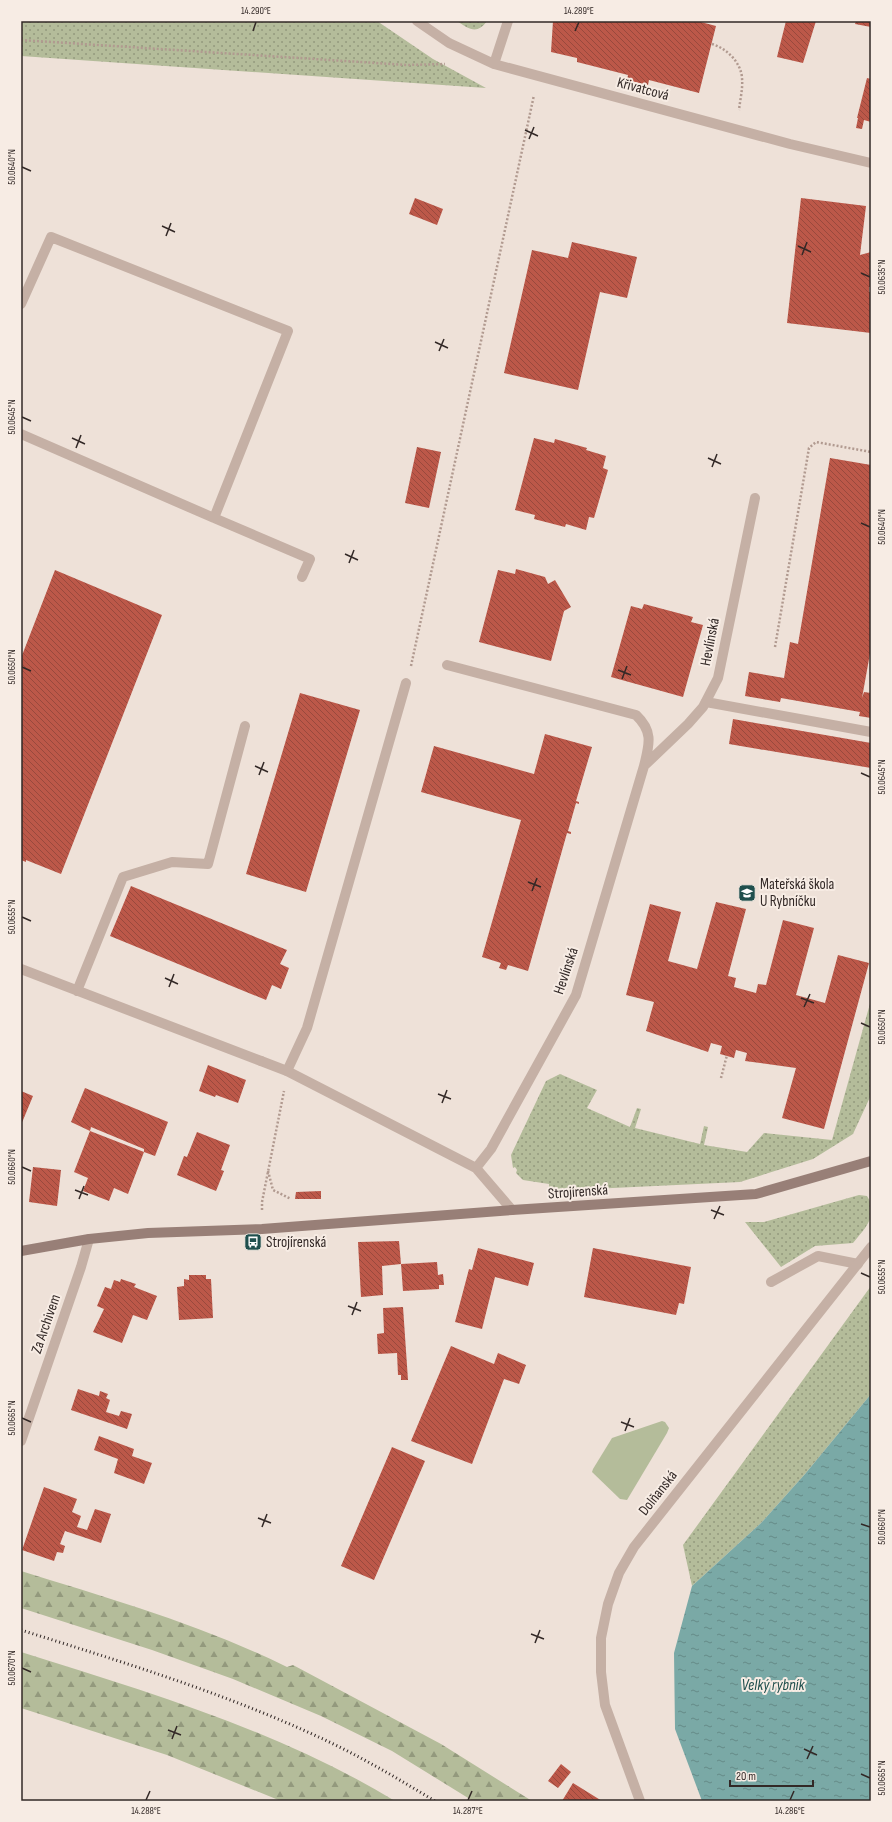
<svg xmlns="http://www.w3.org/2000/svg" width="892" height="1822" viewBox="0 0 892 1822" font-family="'Sofia Sans Condensed',sans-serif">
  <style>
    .grass { fill: url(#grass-dots) }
    .forest { fill: url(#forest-firs) }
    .pitch { fill: #b4bc9a }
    .water { fill: url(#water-ripples) }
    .building { fill: url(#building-back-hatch) }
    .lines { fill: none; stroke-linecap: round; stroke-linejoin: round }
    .path { stroke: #b19a90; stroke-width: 2.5; stroke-dasharray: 2 2; stroke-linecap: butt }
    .lane { stroke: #c5b0a5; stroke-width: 10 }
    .street { stroke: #c5b0a5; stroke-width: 10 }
    .secondary { stroke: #987f77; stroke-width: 10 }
    .rail { stroke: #322826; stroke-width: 3; stroke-dasharray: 1 3; stroke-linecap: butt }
    .ticks { fill: none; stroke: #322826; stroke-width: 1.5 }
    .labels { text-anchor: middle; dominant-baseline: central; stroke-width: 4; stroke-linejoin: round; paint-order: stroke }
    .street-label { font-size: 15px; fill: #322826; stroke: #f7ece4 }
    .poi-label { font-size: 15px; fill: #322826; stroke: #f7ece4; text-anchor: start }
    .water-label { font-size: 16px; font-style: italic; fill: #1f4f4d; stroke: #f7ece4 }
    .neatline { fill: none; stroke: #322826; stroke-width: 1.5 }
    .ticks-label { font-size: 10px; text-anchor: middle; fill: #322826 }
  </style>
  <defs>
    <pattern id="grass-dots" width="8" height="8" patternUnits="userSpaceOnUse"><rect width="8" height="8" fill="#b4bc9a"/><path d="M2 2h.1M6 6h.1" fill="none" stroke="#93997d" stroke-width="1.8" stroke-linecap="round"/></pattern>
    <pattern id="forest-firs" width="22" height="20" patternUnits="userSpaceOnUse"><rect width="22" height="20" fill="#b4bc9a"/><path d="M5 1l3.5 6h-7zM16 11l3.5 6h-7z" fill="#93997d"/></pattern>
    <pattern id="water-ripples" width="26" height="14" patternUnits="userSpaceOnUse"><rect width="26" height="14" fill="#7aa9a6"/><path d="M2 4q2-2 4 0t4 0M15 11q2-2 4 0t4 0" fill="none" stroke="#658a87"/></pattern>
    <pattern id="building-back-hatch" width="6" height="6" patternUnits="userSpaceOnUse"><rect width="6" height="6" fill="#bc5849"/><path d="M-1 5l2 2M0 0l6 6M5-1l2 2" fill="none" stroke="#99493d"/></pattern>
  </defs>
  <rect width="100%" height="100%" fill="#eee1d8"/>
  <path class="grass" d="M21,21H377L433,59L486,88L21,56Z
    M457,21H487C477,35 469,29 457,21Z
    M871,1000V1095L853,1134L813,1159L740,1182L549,1191V1184L523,1180L516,1173L517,1170L515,1167L513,1168L511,1155L546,1081L560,1074L597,1090L587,1108L630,1127L637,1108L641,1109L635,1128L700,1144L704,1126L708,1127L704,1145L747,1152L764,1133L832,1140Z
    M859,1195L867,1196C880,1215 864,1229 853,1243L815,1246L781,1267L745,1222H764Z
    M871,1286V1394L805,1474L761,1523L692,1586L683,1545Z"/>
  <path class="forest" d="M21,1571C111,1599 202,1625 287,1667L293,1665L441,1744L532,1801H473L392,1751L321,1716L233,1679L152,1650L21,1608Z
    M21,1652C148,1692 280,1731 395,1801H281L167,1755L21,1708Z"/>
  <path class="pitch" d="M662,1421L665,1422L669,1428L667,1433L627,1500L620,1499L592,1472L593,1469L612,1438Z"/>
  <path class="water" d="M871,1394V1801H702L675,1729L674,1653L692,1586L761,1523L805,1474Z"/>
  <path class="building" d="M553,21H697L716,26L699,93L649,80L648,85L627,80L628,75L577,62V58L551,52Z
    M786,21H816L803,63L777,57Z
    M856,21H871V27L855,24Z
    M867,78L871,79V122L864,120L862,129L856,128L858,118H857Z
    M415,198L443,209L437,225L409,214Z
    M801,198L866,206L860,255L871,252V287H869V292H871V333L787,323Z
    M572,242L637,257L627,298L600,292L578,390L504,373L532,250L568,258Z
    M534,438L554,443L555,439L587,448L586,450L606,456L603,468L608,470L594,518L589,517L586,530L566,524L565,527L534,519L535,515L515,510Z
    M417,447L441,452L429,508L405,503Z
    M830,458L871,465V648L862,698L864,692L871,693V718L859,716L860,712L781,698L780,702L745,696L749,672L784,678L790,642L798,644Z
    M516,569L545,577L548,584L555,580L571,607L564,611L551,661L479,642L498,570L515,574Z
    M55,570L162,615L61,874L26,860V862L21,860V658Z
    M644,604L693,617L691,622L703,625L683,697L611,677L631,606L642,609Z
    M300,693L360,710L306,892L246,874Z
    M733,719L871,743V768L729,744Z
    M545,734L592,747L576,801L579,802V804L576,803L568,831L571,832V834L567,833L528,971L508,965L506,970L499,968L501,963L482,957L521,820L421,792L434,746L534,774Z
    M131,886L287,950L280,964L289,968L281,989L272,985L266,1000L110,936Z
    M716,902L746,909L728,976L736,978L734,987L756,993L758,984L766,985L783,920L814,928L796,995L825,1003L838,955L869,963L824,1129L782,1118L796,1068L745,1061L747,1053L736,1050L734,1058L720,1054L722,1046L711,1043L708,1052L646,1031L654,1002L626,995L650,904L681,912L668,961L697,969Z
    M208,1065L246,1080L238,1103L216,1095L215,1097L199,1091Z
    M85,1088L168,1122L155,1156L144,1152V1149L91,1127L90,1131L71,1122Z
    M21,1091L33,1096L21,1125Z
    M90,1131L144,1152L128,1194L114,1188L109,1201L83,1191L88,1178L74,1172Z
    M197,1132L230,1145L221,1170L224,1171L216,1191L177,1175L184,1156L187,1157Z
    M33,1167L61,1170L57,1206L29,1202Z
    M321,1191V1199H295L296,1192Z
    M399,1241L401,1264L382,1266L383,1295L361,1297L358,1242Z
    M478,1248L534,1263L528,1286L495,1277L482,1329L455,1322L469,1269L472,1270Z
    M593,1248L691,1267L684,1304L679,1303L676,1315L584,1297Z
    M437,1262L438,1275L443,1274L444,1285H439V1289L403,1291L401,1264Z
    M189,1275H206V1279H211L213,1318L179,1320L177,1287L184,1286V1279L189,1280Z
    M121,1279L136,1284L134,1287L157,1296L147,1320L133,1315L122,1343L93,1332L104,1309L97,1306L105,1287L111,1289L114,1280L120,1282Z
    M403,1307L408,1380H401V1375H398L397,1353L378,1354L377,1334L384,1333L383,1308Z
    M451,1346L494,1364L498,1353L526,1365L519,1384L504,1379L472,1464L411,1441Z
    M78,1389L99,1396L100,1391L108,1394L106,1398L110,1400L106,1412L119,1416L121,1411L132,1414L127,1429L71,1410Z
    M99,1436L134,1449L132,1456L152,1463L144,1484L114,1473L118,1459L94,1450Z
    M392,1447L425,1461L374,1580L341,1566Z
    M44,1487L77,1499L72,1512L81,1516L77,1527L87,1530L95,1509L111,1514L101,1543L65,1531L60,1544L65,1546L63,1553L57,1552L54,1561L22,1550Z
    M561,1764L571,1772L558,1788L548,1781Z
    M573,1783L602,1801H562Z"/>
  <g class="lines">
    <path class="path" d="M21,40L407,65L445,64
      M712,44C726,48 741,62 742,78C743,89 740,100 739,110
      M775,647L809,448L816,442L871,452
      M411,666L534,95
      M721,1078L727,1055
      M268,1171L273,1190L291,1199
      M262,1210V1202L284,1091"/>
    <path class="lane" d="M21,304L51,237L288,331L214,518L310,559L302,577
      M21,434L214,518
      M706,702L871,732
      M21,969L261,1061
      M77,991L123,877L172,862L208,864L245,726
      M287,1071L307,1028L406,683
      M771,1282L818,1256L858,1264"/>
    <path class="street" d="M417,21L449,43L494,64L790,144L871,163
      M494,64L508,21
      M447,665L636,715C654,732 649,745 644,766L576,995L491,1149L476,1168
      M644,766L688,724L703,707L718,678L755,498
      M261,1061L287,1071L476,1168L512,1210
      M21,1441L81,1267L89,1239
      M640,1801L605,1705L601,1672V1638L608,1604L619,1573L634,1547L871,1247"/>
    <path class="secondary" d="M21,1251L89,1239L148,1233L262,1229L512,1210L756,1194L871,1161"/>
    <path class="rail" d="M21,1630C119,1661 218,1691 312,1734C355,1753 395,1777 435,1801"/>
  </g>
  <path class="ticks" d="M253,31L256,22M575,31L579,22M525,130L538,136M529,139L534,127M22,167L31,171M162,226L175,232M166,236L171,223M798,246L811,252M802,255L807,242M861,273L870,277M435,342L448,348M439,351L444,339M22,417L31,421M72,438L85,444M76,448L81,435M708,458L721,464M712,467L717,454M861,523L870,527M345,554L358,560M349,563L354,550M22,667L31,671M618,670L631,675M622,679L627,666M255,766L268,772M861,773L870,777M259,775L264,762M528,882L541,887M532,891L537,878M22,917L31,921M165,978L178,984M169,987L174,974M801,998L814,1003M804,1007L810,994M861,1023L870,1027M438,1094L451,1099M442,1103L447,1090M22,1167L31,1171M75,1190L88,1195M79,1199L84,1186M711,1210L724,1215M714,1219L720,1206M861,1273L870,1277M348,1306L361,1311M352,1315L357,1302M22,1418L31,1422M621,1422L634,1427M625,1431L630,1418M258,1518L271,1523M861,1524L870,1527M262,1527L267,1514M531,1634L544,1639M535,1643L540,1630M22,1668L31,1672M168,1730L181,1735M172,1739L177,1726M804,1749L817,1755M807,1759L813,1746M861,1774L870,1778M146,1800L150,1791M468,1800L472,1791M790,1800L794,1791"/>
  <defs>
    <symbol id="school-square" viewBox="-11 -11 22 22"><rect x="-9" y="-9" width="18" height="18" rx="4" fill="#1f4f4d" stroke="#f7ece4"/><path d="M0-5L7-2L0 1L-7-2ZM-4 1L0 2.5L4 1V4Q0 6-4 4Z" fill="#fff"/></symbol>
    <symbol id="bus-square" viewBox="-11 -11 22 22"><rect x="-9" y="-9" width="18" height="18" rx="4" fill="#1f4f4d" stroke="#f7ece4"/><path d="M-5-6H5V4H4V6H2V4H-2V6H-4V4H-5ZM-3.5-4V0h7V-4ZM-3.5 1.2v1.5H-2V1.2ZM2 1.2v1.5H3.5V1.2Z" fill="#fff"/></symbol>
  </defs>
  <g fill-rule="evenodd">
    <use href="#school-square" x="737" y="883" width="20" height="20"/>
    <use href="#bus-square" x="243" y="1232" width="20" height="20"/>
  </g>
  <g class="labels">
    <g class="street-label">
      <text transform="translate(643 89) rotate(15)">Křivatcová</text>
      <text transform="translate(710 642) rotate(-79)">Hevlínská</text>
      <text transform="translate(566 971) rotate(-71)">Hevlínská</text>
      <text transform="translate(578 1192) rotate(-4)">Strojírenská</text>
      <text transform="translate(46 1324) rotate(-71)">Za Archivem</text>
      <text transform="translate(658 1493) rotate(-52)">Dolňanská</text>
    </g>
    <g class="poi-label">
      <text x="760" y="884">Mateřská škola<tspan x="760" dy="17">U Rybníčku</tspan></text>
      <text x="266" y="1242">Strojírenská</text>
    </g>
    <g class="water-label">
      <text x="773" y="1685">Velký rybník</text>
    </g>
  </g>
  <rect width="892" height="1822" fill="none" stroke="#f7ece4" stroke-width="44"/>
  <path d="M730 1780v6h83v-6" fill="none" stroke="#322826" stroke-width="2"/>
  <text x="736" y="1780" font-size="12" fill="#322826" stroke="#f7ece4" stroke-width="3" paint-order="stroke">20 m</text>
  <rect x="22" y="22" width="848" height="1778" class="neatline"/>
  <g class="ticks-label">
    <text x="256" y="14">14.290°E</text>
    <text x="579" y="14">14.289°E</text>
    <text transform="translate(11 167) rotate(-90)" y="4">50.0640°N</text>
    <text transform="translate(881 277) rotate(-90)" y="4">50.0635°N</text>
    <text transform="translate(11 417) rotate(-90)" y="4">50.0645°N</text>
    <text transform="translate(881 527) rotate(-90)" y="4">50.0640°N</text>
    <text transform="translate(11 667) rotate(-90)" y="4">50.0650°N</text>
    <text transform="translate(881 777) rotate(-90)" y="4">50.0645°N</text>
    <text transform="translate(11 917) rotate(-90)" y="4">50.0655°N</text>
    <text transform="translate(881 1027) rotate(-90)" y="4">50.0650°N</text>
    <text transform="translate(11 1167) rotate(-90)" y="4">50.0660°N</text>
    <text transform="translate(881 1277) rotate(-90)" y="4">50.0655°N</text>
    <text transform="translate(11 1418) rotate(-90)" y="4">50.0665°N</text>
    <text transform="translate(881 1527) rotate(-90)" y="4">50.0660°N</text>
    <text transform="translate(11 1668) rotate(-90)" y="4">50.0670°N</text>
    <text transform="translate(881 1778) rotate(-90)" y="4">50.0665°N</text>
    <text x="146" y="1814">14.288°E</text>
    <text x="468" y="1814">14.287°E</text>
    <text x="790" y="1814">14.286°E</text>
  </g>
</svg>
